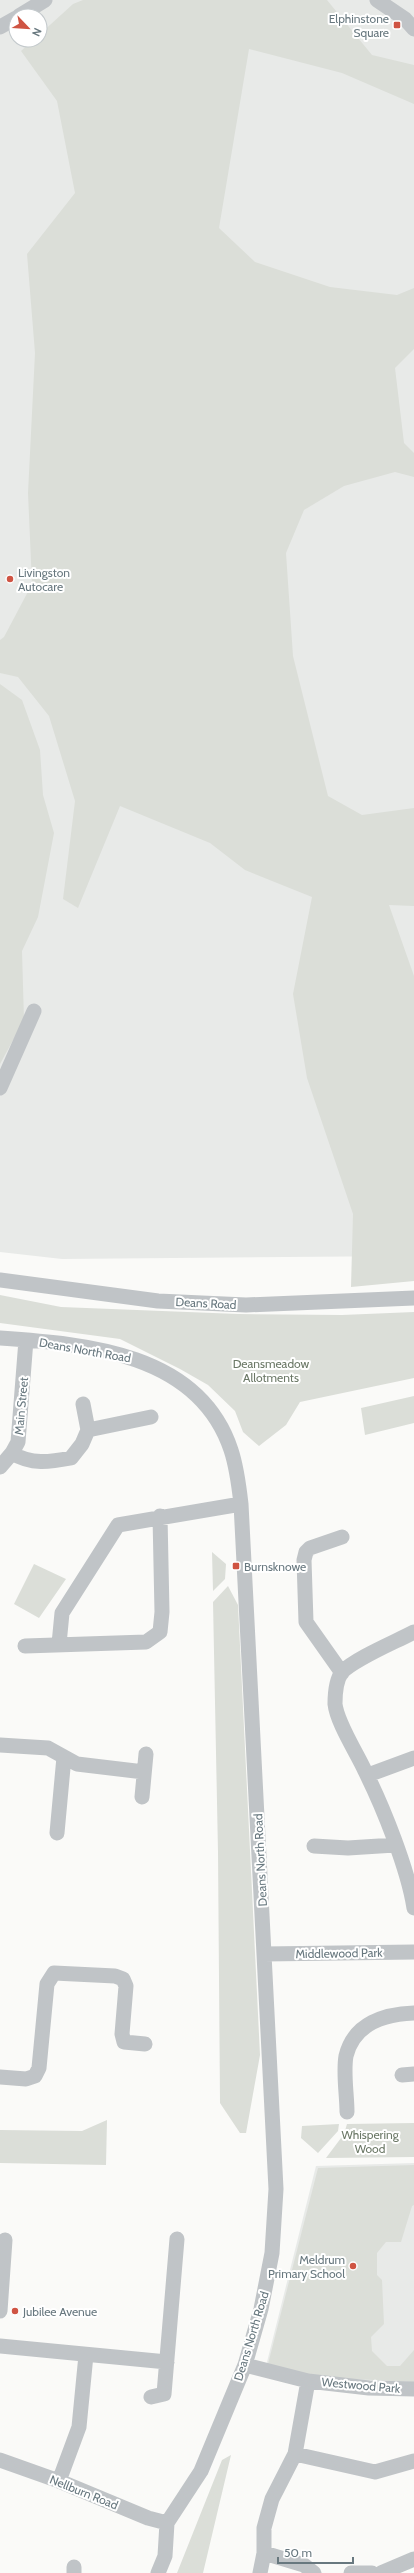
<svg xmlns="http://www.w3.org/2000/svg" width="414" height="2573" viewBox="0 0 414 2573" font-family="Cabin,sans-serif">
  <style>
    .built { fill: #e8eae8; fill-rule: evenodd }
    .green { fill: #dbded8 }
    .lines { fill: none; stroke-linecap: round; stroke-linejoin: round }
    .minor { stroke: #c0c4c7; stroke-width: 15 }
    .poi-dot { fill: #cf5443; stroke: #fff; stroke-width: 1.5 }
    .labels { text-anchor: middle; dominant-baseline: central; stroke-width: 4; stroke-linejoin: round; paint-order: stroke }
    .poi-label { font-size: 12px; fill: #68787f; stroke: #fff; text-anchor: start }
    .street-label { font-size: 12px; fill: #68787f; stroke: #fff }
    .park-label { font-size: 12px; fill: #6b7866; stroke: #fff }
  </style>
  <rect width="100%" height="100%" fill="#fafaf8"/>
  <path class="built" d="M0,0H414V1256L62,1259L0,1252ZM16,16H40V40H16Z
    M414,2163V2383L313,2378L266,2366L316,2166Z"/>
  <path class="green" d="M83,0H327L372,55L414,65V104L342,73L249,49L219,228L255,262L330,287L397,295L414,288V349L395,368L404,443L414,453V477L395,472L344,486L304,510L286,553L293,656L328,796L362,815L414,808V906L389,905L414,976V1281L351,1287L353,1214L307,1078L293,994L312,897L245,870L210,843L120,806L78,908L63,899L75,801L49,716L18,677L0,673V640L4,637L32,584L28,493L35,353L27,254L75,193L57,101L21,51L33,40H40V34L73,4Z
    M0,684L22,700L40,750L43,795L54,833L38,917L22,951L24,1020L0,1064Z
    M0,1295L61,1307L238,1314L342,1315L414,1312V1378L300,1402L286,1425L259,1446L243,1432L235,1411L208,1385L180,1369L120,1339L0,1323Z
    M414,1396V1423L365,1435L361,1408Z
    M212,1552L226,1564L225,1579L213,1591Z
    M34,1564L66,1579L39,1618L14,1604Z
    M228,1586L238,1605L260,2055L246,2133H240L220,2103L218,1852L213,1602Z
    M107,2120L106,2165L0,2163V2130L82,2131Z
    M414,2123V2157L326,2158L344,2134L347,2124Z
    M339,2124L338,2131L318,2153L301,2138L302,2126Z
    M414,2165V2205L412,2206L401,2242H386L377,2253V2275L382,2280L384,2324L371,2337L372,2351L387,2366H400L414,2350V2382L313,2377L268,2364L318,2168Z
    M231,2455L203,2573H177L222,2460Z"/>
  <g class="lines">
    <path class="minor" d="M377,0L405,19L414,29
      M19,16L45,0
      M0,27L16,18
      M0,1088L34,1011
      M0,1280L158,1301L246,1305L414,1298
      M0,1338C87,1344 199,1353 231,1450C237,1468 239,1486 241,1504L276,2189L272,2253L261,2309L245,2365L201,2471L167,2523
      M83,1404L88,1430
      M12,1453C31,1465 50,1462 71,1458L82,1444L88,1430L151,1417
      M0,1467L12,1453L18,1442L26,1340
      M342,1537L310,1548L306,1552L304,1560L306,1622L342,1673
      M414,1632C395,1642 356,1658 342,1672C336,1680 335,1695 335,1704C337,1723 357,1753 365,1771C383,1807 408,1869 414,1908
      M59,1644L62,1613L118,1525L241,1504
      M25,1646L146,1642L160,1632L162,1612L160,1516
      M0,1745L48,1748L77,1764L144,1772
      M368,1775L414,1758
      M142,1797L146,1754
      M57,1833L64,1757
      M314,1846L348,1848L395,1845
      M264,1954L414,1952
      M402,2075L414,2074
      M0,2077L26,2079L35,2076L39,2068L47,1984L54,1973L115,1976L123,1979L126,1986L122,2034L124,2042L145,2044
      M347,2112C347,2095 343,2073 346,2056C354,2023 385,2014 414,2013
      M0,2311L5,2240
      M0,2346L167,2362
      M245,2365L308,2381L369,2388L414,2389
      M151,2397L164,2394L177,2239
      M295,2454L375,2472L414,2461
      M0,2460L59,2481L148,2518L167,2523
      M59,2481L79,2427L86,2355
      M264,2553L304,2565L314,2573
      M74,2573V2567
      M158,2573L165,2556L167,2523
      M260,2573L264,2553V2528L272,2499L295,2454L308,2381
      M351,2573H372
      M381,2573L414,2559"/>
  </g>
  <g class="poi-dot">
    <rect x="393" y="21" width="8" height="8" rx="2"/>
    <circle cx="10" cy="579" r="4"/>
    <rect x="232" y="1562" width="8" height="8" rx="2"/>
    <circle cx="353" cy="2266" r="4"/>
    <circle cx="15" cy="2311" r="4"/>
  </g>
  <g class="labels">
    <g class="poi-label">
      <text x="389" y="18" text-anchor="end">Elphinstone<tspan x="389" dy="14">Square</tspan></text>
      <text x="18" y="572">Livingston<tspan x="18" dy="14">Autocare</tspan></text>
      <text x="244" y="1566">Burnsknowe</text>
      <text x="345" y="2259" text-anchor="end">Meldrum<tspan x="345" dy="14">Primary School</tspan></text>
      <text x="23" y="2311">Jubilee Avenue</text>
    </g>
    <g class="street-label">
      <text transform="translate(206 1303) rotate(3)">Deans Road</text>
      <text transform="translate(85 1350) rotate(10)">Deans North Road</text>
      <text transform="translate(21 1406) rotate(-85)">Main Street</text>
      <text transform="translate(260 1860) rotate(-93)">Deans North Road</text>
      <text transform="translate(339 1953) rotate(-1)">Middlewood Park</text>
      <text transform="translate(251 2336) rotate(-73)">Deans North Road</text>
      <text transform="translate(361 2385) rotate(5)">Westwood Park</text>
      <text transform="translate(84 2492) rotate(22)">Nellburn Road</text>
    </g>
    <g class="park-label">
      <text x="271" y="1363">Deansmeadow<tspan x="271" dy="14">Allotments</tspan></text>
      <text x="370" y="2134">Whispering<tspan x="370" dy="14">Wood</tspan></text>
    </g>
  </g>
  <g transform="translate(28 28) rotate(115)"><circle r="19" fill="#ffffff" stroke="#c3c9cc"/>
  <path d="M0-3L7 15L0 10L-7 15Z" fill="#cf5443"/>
  <text y="-6" font-size="11" font-weight="bold" text-anchor="middle" fill="#68787f">N</text>
  </g>
  <path d="M278 2557v6h75v-6" fill="none" stroke="#68787f" stroke-width="2"/>
  <text x="284" y="2557" font-size="12" fill="#68787f" stroke="#ffffff" stroke-width="3" paint-order="stroke">50 m</text>
</svg>
